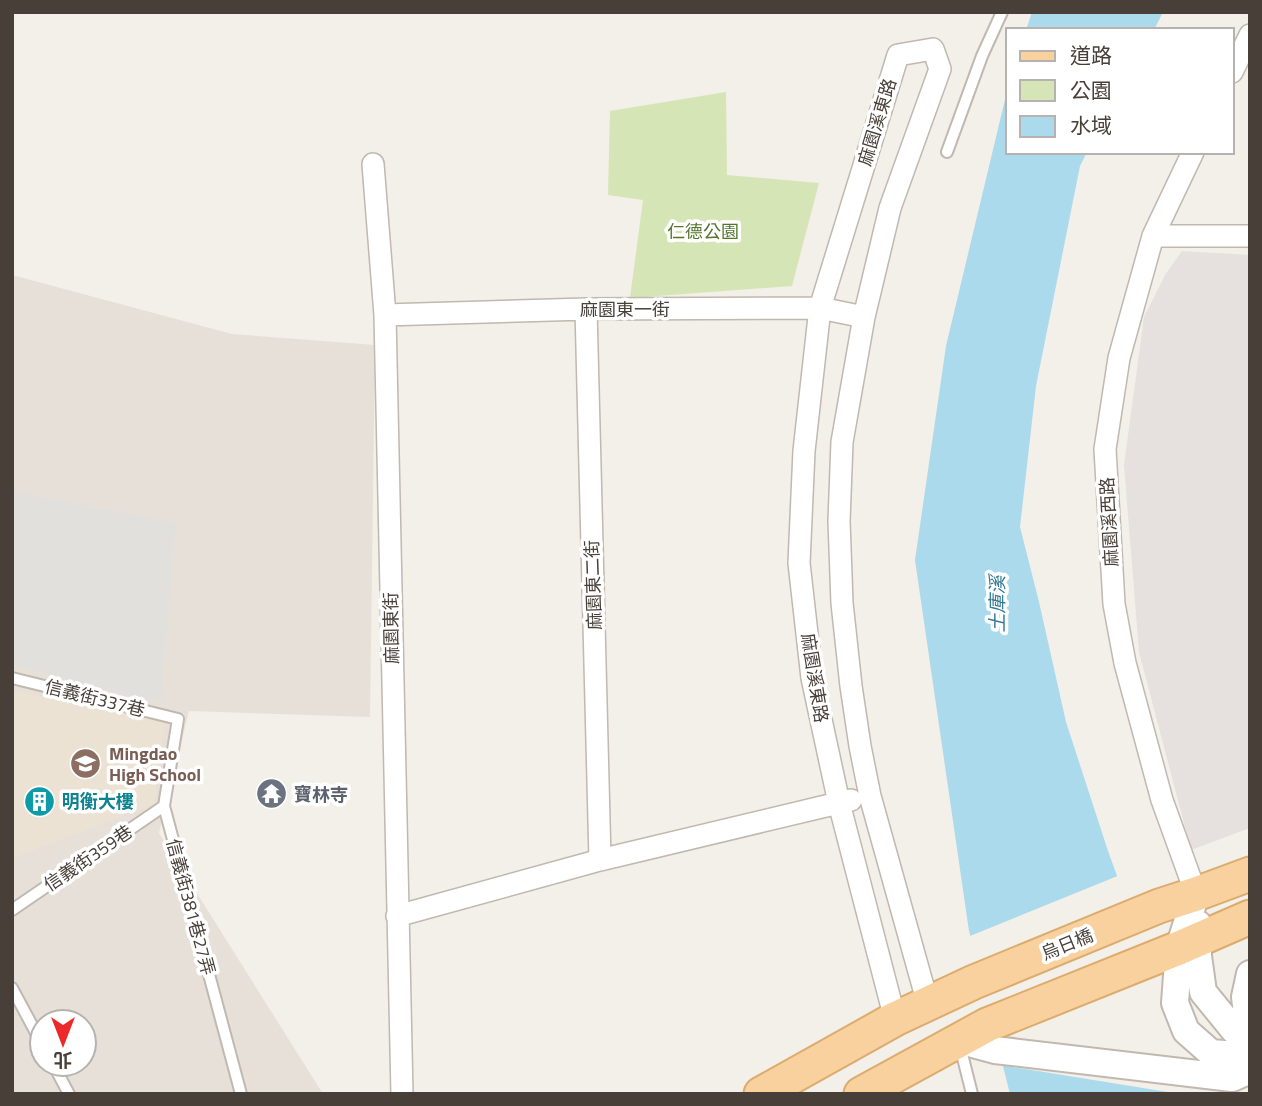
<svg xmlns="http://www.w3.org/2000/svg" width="1262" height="1106" viewBox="0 0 1262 1106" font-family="'Titillium Web','Noto Sans TC',sans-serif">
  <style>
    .residential { fill: #e7e0d8; fill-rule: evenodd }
    .industrial { fill: #e6e1de }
    .education { fill: #ece2d4 }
    .green { fill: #d6e5b5 }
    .parking { fill: #e2e0dd }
    .water { fill: #aadaec }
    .pier { fill: #f3efe9 }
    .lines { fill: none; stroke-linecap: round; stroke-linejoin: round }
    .service-casing { stroke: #c1b8af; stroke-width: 14 }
    .minor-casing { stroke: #c1b8af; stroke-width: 24 }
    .tertiary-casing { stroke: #c1b8af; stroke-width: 30 }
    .primary-casing { stroke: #dcab6e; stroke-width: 37 }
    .service { stroke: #fff; stroke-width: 10 }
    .minor { stroke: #fff; stroke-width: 21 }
    .tertiary { stroke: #fff; stroke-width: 26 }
    .primary { stroke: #f8d19e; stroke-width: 33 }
    .labels { text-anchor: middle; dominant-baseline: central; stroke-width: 7; stroke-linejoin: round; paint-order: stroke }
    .street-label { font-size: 18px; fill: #473f38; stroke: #fff }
    .park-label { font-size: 18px; fill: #54752e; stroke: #fff }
    .education-label { font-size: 18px; font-weight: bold; fill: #785e54; stroke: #fff; text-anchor: start }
    .worship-label { font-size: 18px; font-weight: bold; fill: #5b616d; stroke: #fff; text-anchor: start }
    .culture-label { font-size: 18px; font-weight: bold; fill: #0d838f; stroke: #fff; text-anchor: start }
    .water-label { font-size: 19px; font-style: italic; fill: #317a95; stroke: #fff }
  </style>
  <rect width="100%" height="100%" fill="#f3efe9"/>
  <path class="residential" d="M12,275L232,334L375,345L370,717L189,711L159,833L323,1094H12ZM42,1022H84V1064H42Z"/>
  <path class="industrial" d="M1182,251L1250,255V828L1191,850L1139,652L1124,465L1144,317L1165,275Z"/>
  <path class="education" d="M12,691L165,723L154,804L12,858Z"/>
  <path class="green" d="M726,92L727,175L819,183L792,286L630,298L643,200L608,195L610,111Z"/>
  <path class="parking" d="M12,491L176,523L161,702L122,694L12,665Z"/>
  <path class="water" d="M1032,12H1163L1154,30H1026Z
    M1008,87V152H1087L1080,166L1036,386L1020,527L1039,602L1066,722L1108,851L1157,986L1192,1094H1010L969,931L915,560L946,346Z"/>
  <path class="pier" d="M1120,875L1161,985L1177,1033L1192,1094H1180L1000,1065L977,976L970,936Z"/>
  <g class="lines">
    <defs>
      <path id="service" d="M947,152L982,56L1002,12
        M12,678L178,719L164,806L241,1094
        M12,910L164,806
        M12,988L42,1044
        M960,1046L972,1094
        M53,1064L69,1094"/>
      <path id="minor" d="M1232,72L1250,35
        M1193,152L1153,236L1119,358L1105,449L1114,604L1125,663L1162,800L1196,894
        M373,164L385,315L402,1094
        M1153,236H1250
        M586,309L600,860
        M385,315L586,309L820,308L864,317
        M397,916L600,860L851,800
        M895,1019L839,803L812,678L799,563L804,451L820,308L898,55L933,49L940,69L890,208L864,317L842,442L839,521L842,603L851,686L860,746L870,796L928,1004"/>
      <path id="tertiary" d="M1196,894L1179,948L1175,1003L1186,1031L1211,1053L1250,1056
        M1198,924V956L1203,992L1234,1030L1250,1045
        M1250,974L1245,997L1250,1038
        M958,1040L995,1050L1232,1078L1250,1070"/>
      <path id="primary" d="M761,1094L895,1019L974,982L1159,906L1196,894L1250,874
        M861,1094L987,1025L1179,948L1250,917"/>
    </defs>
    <use href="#service" class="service-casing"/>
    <use href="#minor" class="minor-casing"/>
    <use href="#tertiary" class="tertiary-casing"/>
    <use href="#primary" class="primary-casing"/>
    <use href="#service" class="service"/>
    <use href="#minor" class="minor"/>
    <use href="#tertiary" class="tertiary"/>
    <use href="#primary" class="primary"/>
  </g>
  <defs>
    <symbol id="school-disc" viewBox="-11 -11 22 22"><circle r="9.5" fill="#8d6e63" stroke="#fff"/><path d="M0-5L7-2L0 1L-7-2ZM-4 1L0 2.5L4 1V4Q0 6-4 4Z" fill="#fff"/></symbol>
    <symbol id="temple-disc" viewBox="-11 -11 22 22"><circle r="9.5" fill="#6b7280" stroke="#fff"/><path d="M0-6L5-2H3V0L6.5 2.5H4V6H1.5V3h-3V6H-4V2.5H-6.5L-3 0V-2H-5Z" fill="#fff"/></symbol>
    <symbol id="building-disc" viewBox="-11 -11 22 22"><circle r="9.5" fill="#0f9aa8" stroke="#fff"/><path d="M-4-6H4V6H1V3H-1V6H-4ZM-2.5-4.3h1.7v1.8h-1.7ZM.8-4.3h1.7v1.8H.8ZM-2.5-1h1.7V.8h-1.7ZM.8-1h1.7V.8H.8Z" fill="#fff"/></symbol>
  </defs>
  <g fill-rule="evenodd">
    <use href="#school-disc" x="68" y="746" width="35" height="35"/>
    <use href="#temple-disc" x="254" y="776" width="35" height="35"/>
    <use href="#building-disc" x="22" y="784" width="35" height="35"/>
  </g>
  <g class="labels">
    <g class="street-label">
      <text transform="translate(877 122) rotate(-73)">麻園溪東路</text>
      <text x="625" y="309">麻園東一街</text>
      <text transform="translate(1109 522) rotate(-93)">麻園溪西路</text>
      <text transform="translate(593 585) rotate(-92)">麻園東二街</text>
      <text transform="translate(391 628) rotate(-91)">麻園東街</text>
      <text transform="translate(815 678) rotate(81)">麻園溪東路</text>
      <text transform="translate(95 698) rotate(14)">信義街337巷</text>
      <text transform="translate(88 858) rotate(-34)">信義街359巷</text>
      <text transform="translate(191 907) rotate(75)">信義街381巷27弄</text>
      <text transform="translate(1067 944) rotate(-22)">烏日橋</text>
    </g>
    <g class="park-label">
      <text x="703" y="231">仁德公園</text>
    </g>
    <g class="education-label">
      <text x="109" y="753">Mingdao<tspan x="109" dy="21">High School</tspan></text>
    </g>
    <g class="worship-label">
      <text x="294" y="794">寶林寺</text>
    </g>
    <g class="culture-label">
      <text x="62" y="801">明衡大樓</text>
    </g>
    <g class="water-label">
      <text transform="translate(996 604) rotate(-90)">土庫溪</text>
    </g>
  </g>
  <rect width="1262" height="1106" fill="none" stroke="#473f38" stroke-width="28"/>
  <rect x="1006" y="28" width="228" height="126" fill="#ffffff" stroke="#b5b2af" stroke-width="2"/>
  <rect x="1020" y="51" width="35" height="10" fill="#f8d19e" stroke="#b5b2af" stroke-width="2"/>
  <text x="1070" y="63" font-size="21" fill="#473f38">道路</text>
  <rect x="1020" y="80" width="35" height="21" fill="#d6e5b5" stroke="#b5b2af" stroke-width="2"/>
  <text x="1070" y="98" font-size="21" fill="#473f38">公園</text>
  <rect x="1020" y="116" width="35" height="21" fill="#aadaec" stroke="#b5b2af" stroke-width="2"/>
  <text x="1070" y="133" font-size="21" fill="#473f38">水域</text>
  <g transform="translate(63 1043) rotate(180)"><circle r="33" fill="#ffffff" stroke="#b5b2af" stroke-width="2"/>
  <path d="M0-5L12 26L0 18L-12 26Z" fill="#ec2928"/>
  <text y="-10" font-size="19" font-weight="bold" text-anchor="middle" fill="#473f38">北</text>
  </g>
</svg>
